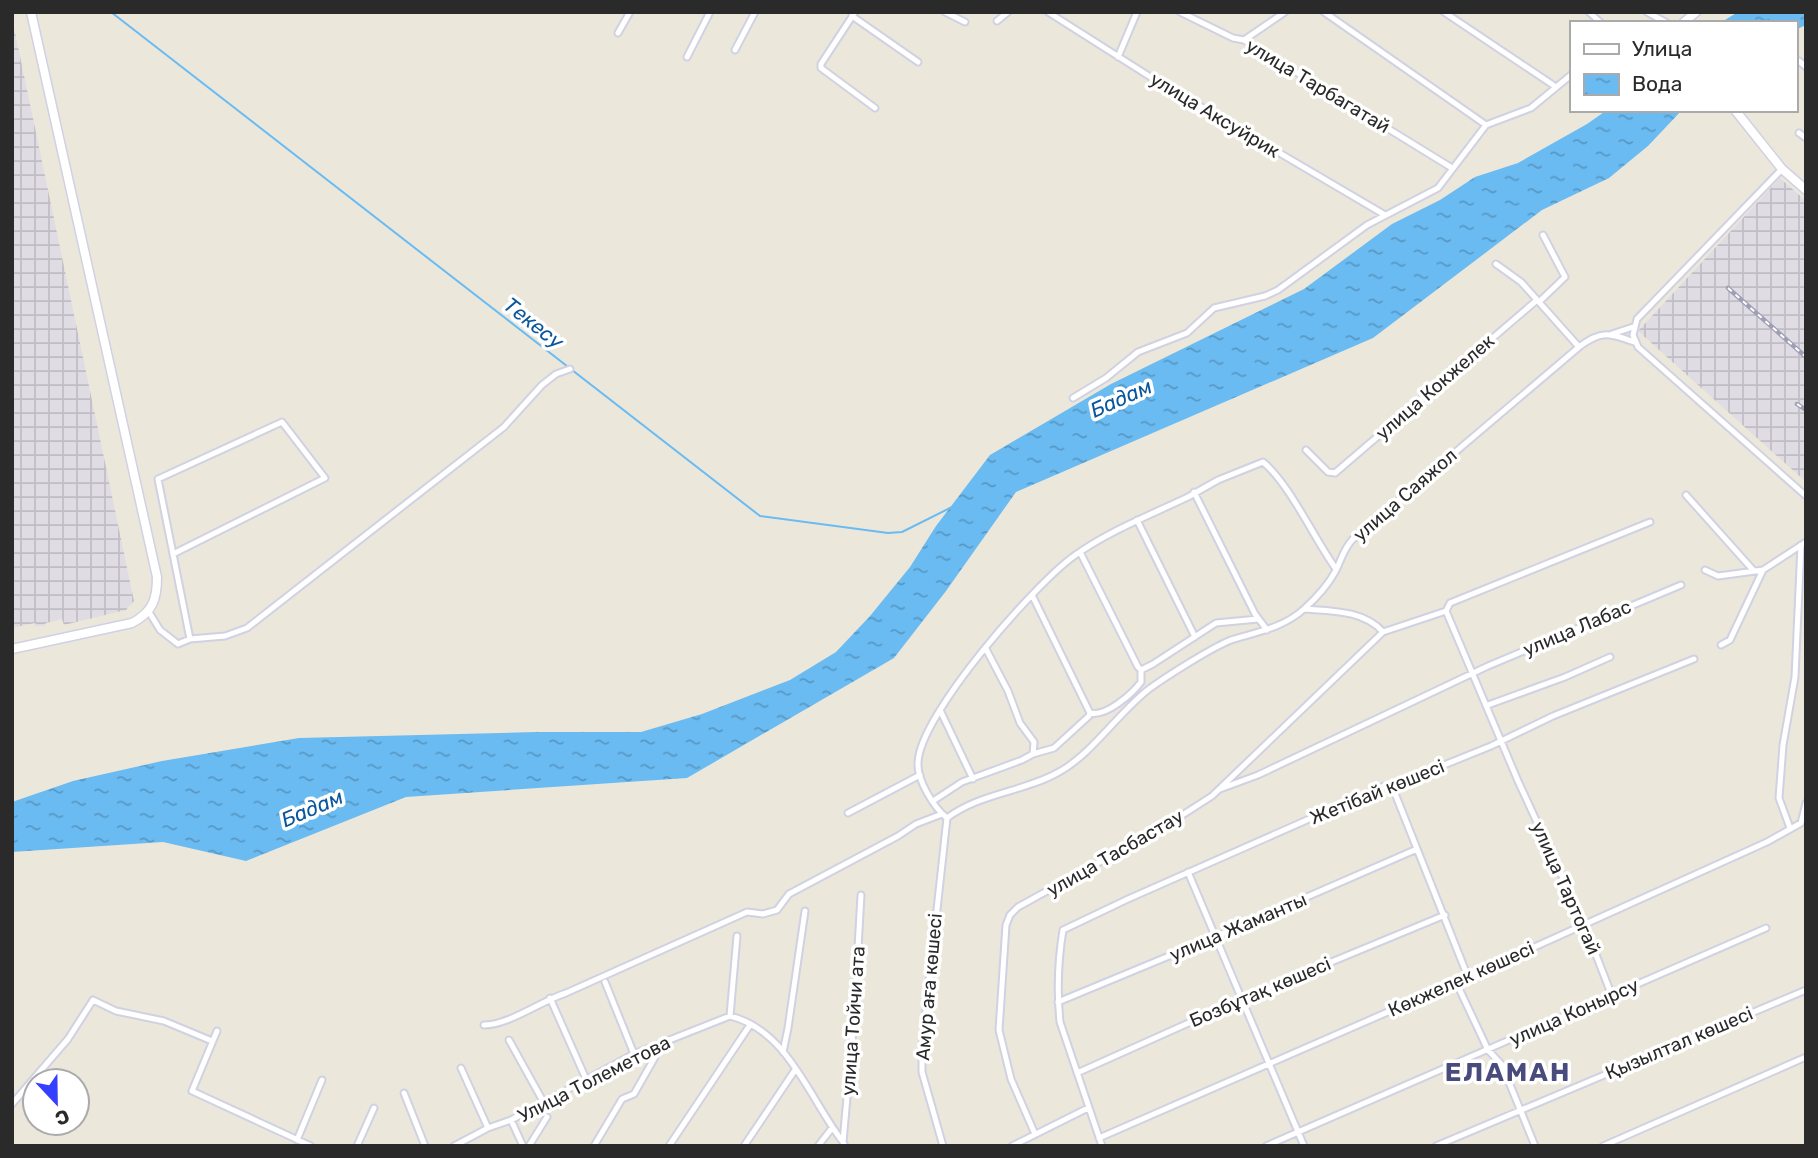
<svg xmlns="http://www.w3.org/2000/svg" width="1818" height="1158" viewBox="0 0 1818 1158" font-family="Rubik,sans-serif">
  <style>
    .industrial { fill: url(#industrial-grid) }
    .water { fill: url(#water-ripples) }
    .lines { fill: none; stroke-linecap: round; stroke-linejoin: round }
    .stream { stroke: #6abbf2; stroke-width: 2 }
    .street-casing { stroke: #d0d1e3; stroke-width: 9 }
    .secondary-casing { stroke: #d0d1e3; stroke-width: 11 }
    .street { stroke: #fff; stroke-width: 5 }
    .secondary { stroke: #fff; stroke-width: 8 }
    .rail-casing { stroke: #9e9eb5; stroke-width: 4.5 }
    .rail { stroke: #fff; stroke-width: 2; stroke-dasharray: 5; stroke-linecap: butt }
    .labels { text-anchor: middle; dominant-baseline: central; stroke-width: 7; stroke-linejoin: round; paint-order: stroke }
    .street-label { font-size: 19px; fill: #2a2a2a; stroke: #fff }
    .water-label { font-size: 21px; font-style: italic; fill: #09569e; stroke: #fff }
    .district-label { font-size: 26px; font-weight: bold; letter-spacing: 2px; fill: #494b7c; stroke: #fff }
  </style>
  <defs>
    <pattern id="industrial-grid" width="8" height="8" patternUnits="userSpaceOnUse" patternTransform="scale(1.75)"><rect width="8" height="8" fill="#e0dce4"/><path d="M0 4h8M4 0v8" fill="none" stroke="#c0bdc4"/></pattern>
    <pattern id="water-ripples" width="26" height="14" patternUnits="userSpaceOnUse" patternTransform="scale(1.75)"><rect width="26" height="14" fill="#6abbf2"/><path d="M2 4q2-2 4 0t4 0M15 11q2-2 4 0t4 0" fill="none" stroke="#5798c4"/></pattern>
  </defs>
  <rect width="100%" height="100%" fill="#ece7db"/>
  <path class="industrial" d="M12,18L134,601L126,610L64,625L62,619L46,623L44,626H36L35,623L12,628Z
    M1780,178L1806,201V482L1638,331Z"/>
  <path class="water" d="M1738,12H1806V25L1795,30V23H1720Z
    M1607,110H1682L1648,146L1609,178L1542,210L1373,338L1016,492L946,591L894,658L687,778L406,797L246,861L163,842L12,852V802L73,781L162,761L299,738L537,732H641L702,714L790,680L836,652L870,616L910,567L936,526L990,455L1111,384L1304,289L1392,224L1440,200L1475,177L1518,163L1587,124Z"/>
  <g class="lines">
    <path class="stream" d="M111,12L760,516L888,533L902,532L952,507"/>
    <defs>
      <path id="street" d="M855,12L821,64V68L875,108
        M945,12L965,22
        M1048,12L1152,78L1385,215
        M1180,12L1233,38L1244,40L1452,168
        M1324,12L1486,125
        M1444,12L1556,87
        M1589,12L1601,23
        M1647,12L1667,23
        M852,16L918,62
        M997,21L1008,12
        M618,33L630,12
        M1244,40L1285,12
        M735,50L755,12
        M687,57L710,12
        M1118,57L1137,12
        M1799,61L1806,67
        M1799,133L1806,138
        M1782,169L1637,319L1633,335L1638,347L1806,496
        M1496,264L1521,282L1579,347
        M1539,302L1565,277L1543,235
        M1612,334L1633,327
        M1073,398L1106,378L1138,352L1187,333L1214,308L1265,296L1278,290L1367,225L1438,188L1486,125L1531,108L1571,75
        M1306,450L1328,472L1335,473L1537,300
        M1194,492L1255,614L1267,630
        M1686,495L1753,570
        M1137,520L1195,637
        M1080,552L1138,667L1141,670L1153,664L1216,623L1258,619
        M173,554L325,478L282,422L158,479L190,639
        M1705,570L1718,576L1763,570L1806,542
        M1032,595L1090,713
        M1446,611L1518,781L1584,924L1612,996
        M149,612L160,630L178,644L190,639L225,636L247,628L504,427L542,385L556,374L570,369
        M1383,632L1446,611L1450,603L1650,522
        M1721,645L1730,640L1763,570
        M1488,705L1565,677L1610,657
        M940,710L973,779
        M1033,754L1054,748L1089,716L1090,713C1106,717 1132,694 1141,682V670
        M1392,786L1468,977
        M1220,789L1258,775L1488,666L1681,585
        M933,801L962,782L1022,760L1033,754L1034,742L1020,723L1008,691L986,649
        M848,813L920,775
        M947,818C934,808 917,780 918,763C919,715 1035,584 1074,556C1109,531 1150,515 1188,497L1218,480L1263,462C1289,483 1315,540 1336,569
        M1790,828L1779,798L1783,745L1795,677L1801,545
        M1188,872L1304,1146
        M605,982L634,1054
        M1456,982L1488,1050L1502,1065L1535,1146
        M550,998L586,1079
        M1058,1002L1215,937L1417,849
        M730,1016L737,936
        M484,1025C509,1025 541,1001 566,993L747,912L763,914L777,910L789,894L898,836L916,824L942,814
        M217,1031L192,1091L311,1146
        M509,1040L544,1103
        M783,1052L788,1028L805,911
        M461,1068L488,1128
        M1077,1073L1242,999L1445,915
        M404,1093L425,1146
        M12,1104L68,1039L93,1000L116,1011L164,1021L212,1041
        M511,1120L523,1146
        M1035,1134L1011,1079L999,1030L1006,925L1010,915L1018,907L1170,823L1212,796L1383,632C1364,610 1330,611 1304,609
        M1099,1138L1468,977L1767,842L1801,823L1806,803
        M297,1140L322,1080
        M357,1146L374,1108
        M454,1146L488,1128L511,1120L634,1054L730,1016C788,1030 810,1100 843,1142
        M529,1146L547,1117
        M594,1146L622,1099L634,1094L663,1043
        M669,1146L750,1025
        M744,1146L795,1070
        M818,1146L832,1128
        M845,1146L843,1142L854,1019L861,895
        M943,1146L922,1072V1047L947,818C980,793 1024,792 1059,772C1092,754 1118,713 1149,689C1167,676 1211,648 1231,640C1257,632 1283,628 1304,609C1314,600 1328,585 1335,572C1341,561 1343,550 1352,540L1579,347C1601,330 1610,333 1634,342
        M1012,1146L1088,1108
        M1102,1146L1060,1022C1057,992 1058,960 1063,930L1128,899L1384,786H1392L1491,746L1553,716L1694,659
        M1266,1146L1766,928
        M1436,1146L1806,990
        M1603,1146L1806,1057"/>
      <path id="secondary" d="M1683,23L1696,12
        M1735,110L1782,169L1806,190
        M12,649L132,623C153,612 157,599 157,577L31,12"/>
    </defs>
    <use href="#street" class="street-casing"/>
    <use href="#secondary" class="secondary-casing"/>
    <use href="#street" class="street"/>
    <use href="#secondary" class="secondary"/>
    <defs>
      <path id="rail" d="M1728,288L1806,357
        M1797,404L1806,410"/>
    </defs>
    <use href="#rail" class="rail-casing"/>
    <use href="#rail" class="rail"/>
  </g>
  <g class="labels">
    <g class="street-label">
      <text transform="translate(1318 86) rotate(31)">улица Тарбагатай</text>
      <text transform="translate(1215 115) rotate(31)">улица Аксуйрик</text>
      <text transform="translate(1435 387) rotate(-41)">улица Кокжелек</text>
      <text transform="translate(1405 495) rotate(-41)">улица Саяжол</text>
      <text transform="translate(1577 628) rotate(-23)">улица Лабас</text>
      <text transform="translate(1377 792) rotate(-22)">Жетібай көшесі</text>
      <text transform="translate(1115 853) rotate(-30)">улица Тасбастау</text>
      <text transform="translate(1566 888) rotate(66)">улица Тартогай</text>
      <text transform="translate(1238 927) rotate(-23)">улица Жаманты</text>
      <text transform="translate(1461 979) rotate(-24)">Көкжелек көшесі</text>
      <text transform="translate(929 987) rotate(-85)">Амур аға көшесі</text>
      <text transform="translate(1260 992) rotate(-23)">Бозбұтақ көшесі</text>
      <text transform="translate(1574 1012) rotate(-24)">улица Конырсу</text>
      <text transform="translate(853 1021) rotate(-86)">улица Тойчи ата</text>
      <text transform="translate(1679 1043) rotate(-23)">Қызылтал көшесі</text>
      <text transform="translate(594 1079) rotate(-27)">Улица Толеметова</text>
    </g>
    <g class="water-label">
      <text transform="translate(534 323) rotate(38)">Текесу</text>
      <text transform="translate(1121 398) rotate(-24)">Бадам</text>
      <text transform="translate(312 808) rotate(-23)">Бадам</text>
    </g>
    <g class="district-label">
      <text x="1508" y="1072">ЕЛАМАН</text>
    </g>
  </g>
  <rect width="1818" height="1158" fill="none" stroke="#2a2a2a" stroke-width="28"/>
  <rect x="1570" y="21" width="228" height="91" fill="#ffffff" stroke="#aaaaaa" stroke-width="2"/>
  <rect x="1584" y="44" width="35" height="10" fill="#ffffff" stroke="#aaaaaa" stroke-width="2"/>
  <text x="1632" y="56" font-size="21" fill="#2a2a2a">Улица</text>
  <rect x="1584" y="74" width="35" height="21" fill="url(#water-ripples)" stroke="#aaaaaa" stroke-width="2"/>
  <text x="1632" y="91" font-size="21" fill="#2a2a2a">Вода</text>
  <g transform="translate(56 1102) rotate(158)"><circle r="33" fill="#ffffff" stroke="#aaaaaa" stroke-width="2"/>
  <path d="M0-5L12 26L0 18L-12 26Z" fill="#353fff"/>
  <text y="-10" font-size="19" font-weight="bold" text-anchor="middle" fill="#2a2a2a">С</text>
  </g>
</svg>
